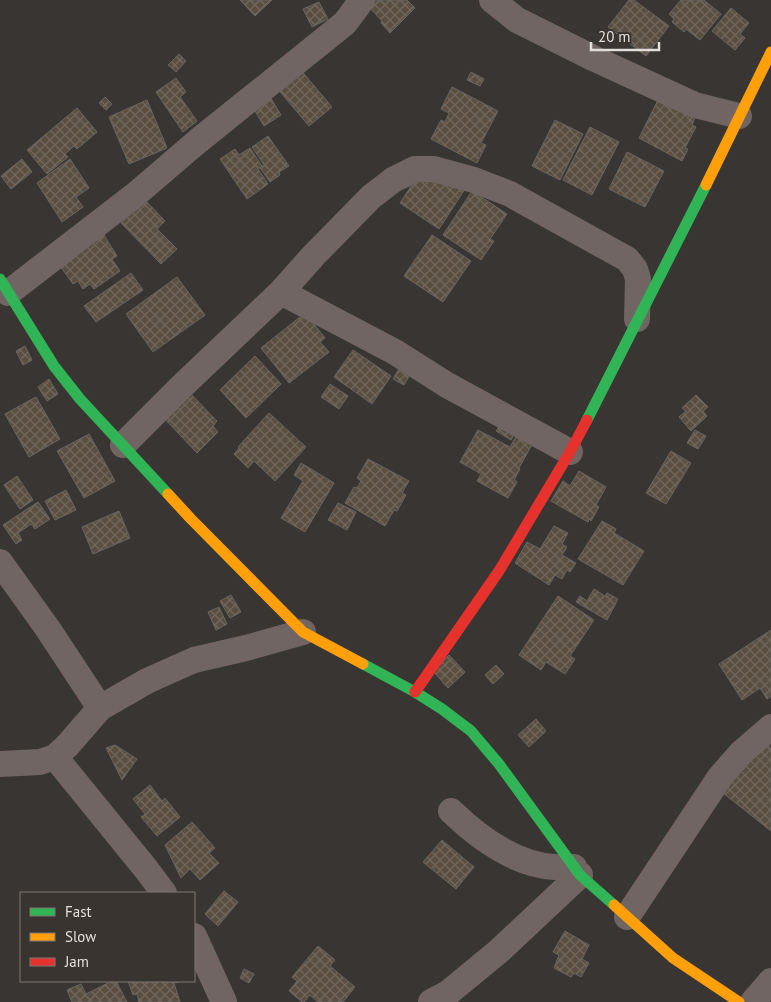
<svg xmlns="http://www.w3.org/2000/svg" width="771" height="1002" viewBox="0 0 771 1002" font-family="'PT Sans',sans-serif">
  <style>
    .building { fill: url(#building-cross-hatch); stroke: #676563 }
    .lines { fill: none; stroke-linecap: round; stroke-linejoin: round }
    .street { stroke: #706563; stroke-width: 26 }
    .fast { stroke: #30b455; stroke-width: 11 }
    .slow { stroke: #ff9f0a; stroke-width: 11 }
    .jam { stroke: #e5322d; stroke-width: 11 }
  </style>
  <defs>
    <pattern id="building-cross-hatch" width="8" height="8" patternUnits="userSpaceOnUse" patternTransform="scale(1.25)"><rect width="8" height="8" fill="#5a4e41"/><path d="M0 0l8 8M0 8l8-8" fill="none" stroke="#71675c"/></pattern>
  </defs>
  <rect width="100%" height="100%" fill="#383533"/>
  <path class="building" d="M240,0H272L255,16Z
    M374,0H407L415,8L390,33L381,23L382,21L368,6Z
    M629,0H634L669,26L646,56L608,27Z
    M681,0H704L721,14L700,40L686,29L684,32L672,22L674,19L669,14Z
    M319,2L328,19L312,27L303,9Z
    M731,8L749,23L740,34L745,38L735,50L712,31Z
    M179,54L186,61L176,72L168,65Z
    M299,68L332,107L309,126L276,87Z
    M471,72L484,79L480,86L467,80Z
    M176,78L186,92L180,97L197,121L183,132L156,92Z
    M452,87L498,111L481,143L486,145L477,163L431,139L441,120L445,122L449,113L441,109Z
    M267,92L281,115L264,126L250,103Z
    M661,94L697,113L692,125L696,127L685,148L688,149L682,161L639,138Z
    M105,97L112,104L106,110L99,103Z
    M147,100L167,148L129,164L109,117Z
    M77,108L97,132L77,149L74,146L65,154L68,157L47,174L27,150Z
    M555,120L583,134L560,180L532,166Z
    M590,127L619,142L592,195L563,180Z
    M268,136L289,166L279,172L280,175L270,182L260,168L264,165L252,147Z
    M250,148L262,166L258,169L268,184L247,199L220,159L235,149L239,155Z
    M627,152L664,171L645,207L609,189Z
    M22,159L32,172L11,189L1,176Z
    M70,159L89,188L76,197L83,207L62,222L37,183Z
    M421,171L465,189L439,229L400,203Z
    M472,191L507,214L490,239L494,241L481,260L443,235Z
    M145,200L165,221L157,229L177,249L161,264L121,223Z
    M104,235L117,256L112,259L120,271L94,289L90,284L83,289L78,281L73,284L60,266Z
    M432,235L471,261L443,302L404,276Z
    M131,273L143,290L96,322L84,306Z
    M177,277L205,315L153,352L126,314Z
    M305,313L325,338L320,342L329,352L289,383L261,348Z
    M25,346L32,360L23,365L16,351Z
    M353,350L391,376L372,404L334,377Z
    M255,356L281,384L246,418L220,390Z
    M401,365L412,371L404,385L393,379Z
    M49,379L58,394L47,401L38,387Z
    M330,384L348,396L339,409L321,397Z
    M187,390L217,421L213,426L218,432L197,453L161,415Z
    M696,395L708,407L703,411L707,416L691,431L679,417L686,411L682,408Z
    M36,397L60,439L29,457L5,414Z
    M269,413L306,447L275,481L254,461L248,468L234,454L239,448L238,447Z
    M503,420L517,430L511,440L496,431Z
    M478,430L510,447L518,433L534,441L519,468L520,469L514,480L517,482L508,498L477,481L481,474L460,462Z
    M695,430L706,436L698,449L687,443Z
    M89,434L115,481L84,498L57,451Z
    M671,451L691,463L666,504L646,493Z
    M368,459L409,481L402,493L406,495L397,511L394,510L385,526L345,503L354,487L357,488L361,481L357,478Z
    M301,463L334,483L305,532L281,518L303,481L294,475Z
    M579,471L606,487L596,505L599,507L591,521L589,519L588,522L551,501L563,481L570,486Z
    M17,476L33,500L20,509L4,485Z
    M66,490L76,510L55,520L45,501Z
    M38,502L50,519L35,529L31,524L18,533L22,540L16,544L3,525Z
    M338,503L356,512L347,530L328,520Z
    M119,511L130,538L93,554L82,527Z
    M602,521L616,529L614,533L644,551L623,585L578,559Z
    M554,526L568,533L562,544L567,547L562,555L576,563L570,572L567,570L562,579L555,575L549,585L515,563L527,542L540,549Z
    M594,589L605,596L607,593L618,599L607,620L576,602L580,596L587,601Z
    M231,595L241,612L230,618L220,601Z
    M558,596L594,620L570,656L575,659L565,674L546,662L541,670L519,655Z
    M219,607L227,624L216,630L208,612Z
    M771,630V696L767,699L760,688L742,700L719,664Z
    M449,655L465,672L448,688L433,671Z
    M496,665L504,674L493,684L485,675Z
    M536,719L546,731L529,747L518,735Z
    M763,742L771,748V831L723,793Z
    M115,745L137,759L122,780L106,748Z
    M150,785L162,801L165,798L180,817L157,836L141,817L145,814L133,799Z
    M192,822L215,848L209,853L219,863L200,880L190,869L181,878L165,845Z
    M442,840L474,867L456,889L423,862Z
    M224,891L238,902L218,926L205,914Z
    M565,931L589,945L582,959L589,963L581,977L574,973L571,977L554,968L559,955L553,952Z
    M318,946L335,960L330,966L355,987L343,1002H318L310,995L304,1002H302L289,991L297,981L292,977Z
    M244,969L254,974L249,983L240,978Z
    M112,981H116L127,1002H72L67,990L81,984L86,994Z
    M128,981H181L174,983L180,1002H139L137,994L133,995Z"/>
  <g class="lines">
    <path class="street" d="M492,0L517,20L595,59L695,105L739,116
      M281,292L395,352L447,385L570,452
      M8,293L135,195L198,141L345,23L362,0
      M123,445L181,387L281,292L314,255L371,197L393,180L415,169H434L474,180L510,194L627,259L635,269L638,279L637,319
      M0,562L48,629L100,708
      M55,757L146,869L164,893
      M0,764L40,762L55,757L67,746L100,708L147,681L194,660L246,648L303,632
      M451,811C478,837 516,865 555,867C561,868 568,867 574,867
      M627,917L720,777L741,753L771,727
      M194,936L224,1002
      M431,1002L448,993L499,951L580,875
      M753,1002L771,981"/>
    <path class="fast" d="M0,279L54,366L80,399L168,494
      M587,420L706,185
      M363,664L415,692L442,709L471,731L499,764L580,875L614,905"/>
    <path class="slow" d="M706,185L771,52
      M168,494L191,519L303,632L363,664
      M614,905L673,958L739,1002"/>
    <path class="jam" d="M415,692L499,571L570,452L587,420"/>
  </g>
  <rect x="20" y="892" width="175" height="90" fill="#3a3431" stroke="#7d7875"/>
  <rect x="30" y="908" width="25" height="8" fill="#30b455" stroke="#7d7875"/>
  <text x="65" y="917" font-size="15" fill="#e1dedc">Fast</text>
  <rect x="30" y="933" width="25" height="8" fill="#ff9f0a" stroke="#7d7875"/>
  <text x="65" y="942" font-size="15" fill="#e1dedc">Slow</text>
  <rect x="30" y="958" width="25" height="8" fill="#e5322d" stroke="#7d7875"/>
  <text x="65" y="967" font-size="15" fill="#e1dedc">Jam</text>
  <path d="M591 42v8h68v-8" fill="none" stroke="#e1dedc" stroke-width="2.5"/>
  <text x="598" y="42" font-size="15" fill="#e1dedc" stroke="#3a3431" stroke-width="4" paint-order="stroke">20 m</text>
</svg>
